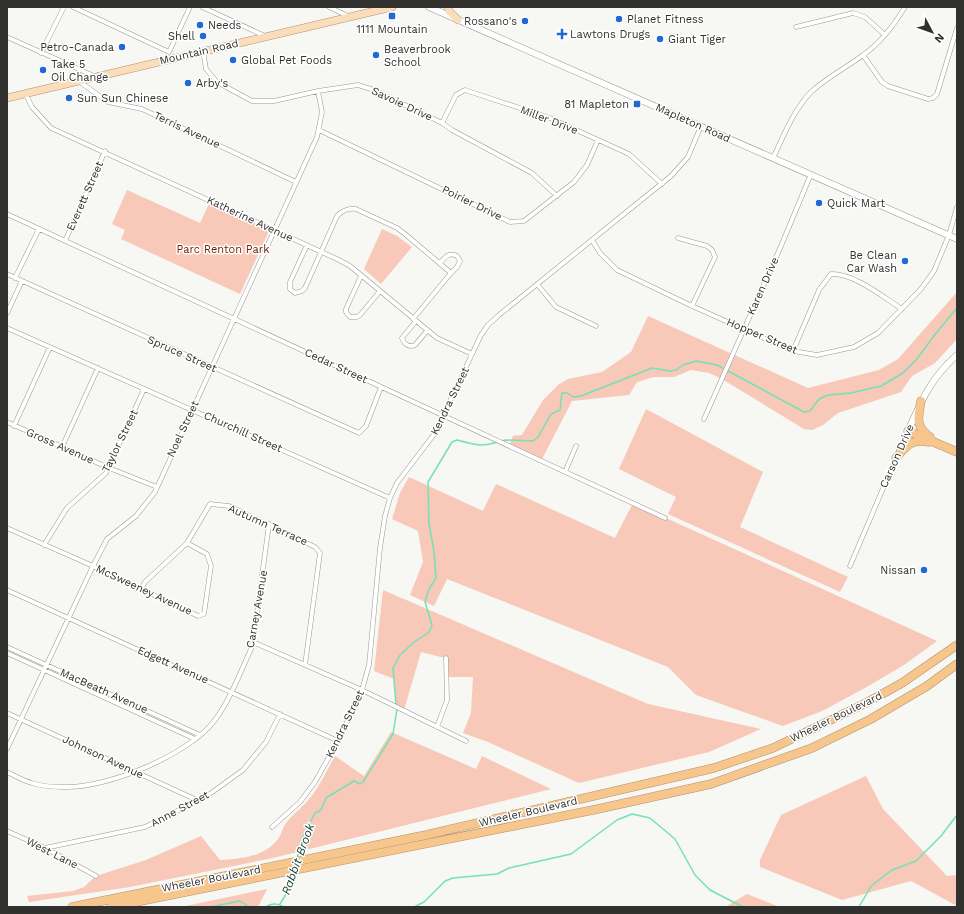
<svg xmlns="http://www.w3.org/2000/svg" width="964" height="914" viewBox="0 0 964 914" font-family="'Work Sans',sans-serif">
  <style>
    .green { fill: #f8c8b8 }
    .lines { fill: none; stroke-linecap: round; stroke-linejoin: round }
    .stream { stroke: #74e1b6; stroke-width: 1.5 }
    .street-casing { stroke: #989794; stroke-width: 5 }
    .secondary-casing { stroke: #989794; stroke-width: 7 }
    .primary-casing { stroke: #b1926c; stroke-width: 8 }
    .highway-casing { stroke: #b1926c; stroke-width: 9 }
    .street { stroke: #fff; stroke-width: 4 }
    .secondary { stroke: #fff; stroke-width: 6 }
    .primary { stroke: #faddbb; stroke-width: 7 }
    .highway { stroke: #f6c68d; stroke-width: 8 }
    .poi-dot { fill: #2367d3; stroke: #fff; stroke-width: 1.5 }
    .labels { text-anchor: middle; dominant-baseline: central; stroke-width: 3; stroke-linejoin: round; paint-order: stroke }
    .poi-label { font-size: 11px; fill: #30302e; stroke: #fff; text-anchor: start }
    .street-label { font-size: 11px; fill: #30302e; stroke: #fff }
    .park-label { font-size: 11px; fill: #712100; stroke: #fff }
    .water-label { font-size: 12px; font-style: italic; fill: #184735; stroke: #fff }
  </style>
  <rect width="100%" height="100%" fill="#f7f7f3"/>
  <path class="green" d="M127,190L200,223L209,204L269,231L240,294L121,239L125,230L112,224Z
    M382,229L397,236L412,247L381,284L364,269Z
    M957,292V339L935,363L912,376L901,392L838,413L823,425L812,430L804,429L722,379L709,373L691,370L674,377H654L637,382L629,395L572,401L541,461L509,446L513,436L522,435L543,400L558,385L568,379L602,372L631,352L648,316L808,388L879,370L898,359Z
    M646,409L763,472L740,527L848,577L840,592L668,514L676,497L619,469Z
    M409,477L483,511L496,484L615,538L633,503L937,641L904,665L865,688L822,711L783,726L696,695L668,667L447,579L434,606L410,595L423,562L418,531L392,519L400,493Z
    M383,590L648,704L761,729L709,752L579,783L488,742L463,733L471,713L473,677H446L445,658L421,652L404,710L396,707L394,679L374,671Z
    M391,732L476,769L482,756L551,789L273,858L130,887L29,902L27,896L73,891L84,887L96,876L146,860L201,836L220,860C240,859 265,857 278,839C282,834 282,828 286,823C293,814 303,807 310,798C320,786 327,770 335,756L364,776Z
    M866,776L883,809L947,876L957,875V906L911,881L842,900L760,867V860L781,815Z
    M267,889L258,907H181Z
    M747,894L780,907H725Z"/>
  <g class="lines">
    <path class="stream" d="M501,441L506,440L533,441L538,437L551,414L560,410L562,393H567L573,397L581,396L652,368L670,371L676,370L683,365L696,361L717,365L804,412L810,411L819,399L828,395L851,393L881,386L903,373L917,359L936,333L957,308
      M396,705L393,668L400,655L413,643L429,632L432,625L425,602L429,589L436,578L434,551L429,524L428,482L452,442L457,440C475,445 480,447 498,442
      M297,858L303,837L315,813L321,810L326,798L354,781L360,784L363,782L393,734L397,709
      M280,904L285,896L292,873
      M210,907L240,901L249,907
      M266,907C271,903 278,903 284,907
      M414,907L424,902L445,881L453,878L497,874L509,868L571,854L617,820L632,814L650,818L675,839L695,875L710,890L743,907
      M859,907L871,886L892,870L916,861L941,836L957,815"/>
    <defs>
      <path id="street" d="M73,7L169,52
        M202,7L265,36
        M329,7L348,16
        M796,27L853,13L865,17L885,35
        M7,37L94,76
        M203,51L206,69L217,82L252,101H274L318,91L358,85L374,90L442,123L452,130L532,173L557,196
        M169,52L190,7
        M41,53L64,7
        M863,55L882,82L888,86L928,99L933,98L937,94L957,28
        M80,82L108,102L142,109L296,182
        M25,93L32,107L51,128L339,260L350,266L437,338L472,354
        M442,123L456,95L465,90L550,118L629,154L662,184
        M319,130L510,222L524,221L574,182L587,165L598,140
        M773,158C784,135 793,111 811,92C827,77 846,68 863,55C881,43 894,25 905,7
        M7,214L665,518
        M678,238L707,246L712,250L715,257L692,306
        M592,240L600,253L617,270L692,306L793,351L817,355L854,347L878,333L921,289L934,271L949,235L957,207
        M65,241L105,151
        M307,245L290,282V289L295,293L302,291L305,288L337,216C343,210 348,208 356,209L397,228L405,234L451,273L413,319
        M440,263C445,257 449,252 457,256L460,261L457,267L451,273
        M7,274L359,433L366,426L381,387
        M361,276L346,309V312L350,317H357L360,315L380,291
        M15,278L39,229
        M537,284L556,307L596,326
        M7,313L22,281
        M416,321L402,338C404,344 409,348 415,345L427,331
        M7,328L390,498
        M793,351L819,290L831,274C854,273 883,297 902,309
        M704,419L781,246L811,174
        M7,422L109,468L157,487
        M14,426L50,347
        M62,447L98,368
        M899,450L908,431
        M565,472L576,446
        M7,528L93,566L198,616L204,614L211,566L207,554L187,543
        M44,545L67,508L106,473L144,389
        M850,566L896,458
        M141,589L145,582L187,543L210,504L229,506L315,547L320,553L305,665
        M7,590L338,741
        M253,642L362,690L466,741
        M7,647L200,735
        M7,653L195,739
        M7,713L199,801
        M437,727L447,700L446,658
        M7,749L93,566L107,539L136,516L155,492L317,137L322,112L318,91
        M7,772C15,776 24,781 32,783C41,786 53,787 63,787C106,789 189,755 215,720C230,700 241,671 251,649L253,642L269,524
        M272,827L300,802L315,782L338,741L362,690L369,665L380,548L385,516L390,498L397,483L435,433L481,335L488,325L499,315L671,176L688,157L701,126
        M7,831L45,848L96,876
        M45,848L145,827L207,796L243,770L266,742L280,714"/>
      <path id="secondary" d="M429,7L957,239
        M908,431C922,399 931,378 957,355"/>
      <path id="primary" d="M448,7L449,11L458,20
        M7,98L392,7"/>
      <path id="highway" d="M921,401C918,418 915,426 930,437
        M908,431L957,452
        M896,458C907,445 911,439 929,442
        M72,907L426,835L714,768L773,748L866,703L902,683L957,645
        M111,907L598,809L711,784L812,748L871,719L927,686L957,664"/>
    </defs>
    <use href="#street" class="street-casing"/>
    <use href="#secondary" class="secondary-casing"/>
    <use href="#primary" class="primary-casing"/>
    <use href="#highway" class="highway-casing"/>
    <use href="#street" class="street"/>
    <use href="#secondary" class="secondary"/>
    <use href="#primary" class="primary"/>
    <use href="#highway" class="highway"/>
  </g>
  <g class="poi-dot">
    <rect x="388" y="12" width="8" height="8" rx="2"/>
    <circle cx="619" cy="19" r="4"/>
    <circle cx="525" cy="21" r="4"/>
    <circle cx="200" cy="25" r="4"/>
    <path d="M560 28h4v4h4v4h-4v4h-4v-4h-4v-4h4z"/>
    <circle cx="203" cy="36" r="4"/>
    <circle cx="660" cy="39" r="4"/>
    <circle cx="122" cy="47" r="4"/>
    <circle cx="376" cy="55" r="4"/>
    <circle cx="233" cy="60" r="4"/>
    <circle cx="43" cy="70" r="4"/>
    <circle cx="188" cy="83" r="4"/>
    <circle cx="69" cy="98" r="4"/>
    <rect x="633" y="100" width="8" height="8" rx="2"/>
    <circle cx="819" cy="203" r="4"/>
    <circle cx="905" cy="261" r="4"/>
    <circle cx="924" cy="570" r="4"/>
  </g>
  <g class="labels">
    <g class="poi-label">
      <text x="627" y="19">Planet Fitness</text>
      <text x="517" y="21" text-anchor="end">Rossano's</text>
      <text x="208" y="25">Needs</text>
      <text x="392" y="29" text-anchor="middle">1111 Mountain</text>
      <text x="570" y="34">Lawtons Drugs</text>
      <text x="195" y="36" text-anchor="end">Shell</text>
      <text x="668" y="39">Giant Tiger</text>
      <text x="114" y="47" text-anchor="end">Petro-Canada</text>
      <text x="384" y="49">Beaverbrook<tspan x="384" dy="13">School</tspan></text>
      <text x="241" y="60">Global Pet Foods</text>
      <text x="51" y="64">Take 5<tspan x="51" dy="13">Oil Change</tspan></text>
      <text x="196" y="83">Arby's</text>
      <text x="77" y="98">Sun Sun Chinese</text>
      <text x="629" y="104" text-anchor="end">81 Mapleton</text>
      <text x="827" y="203">Quick Mart</text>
      <text x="897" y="255" text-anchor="end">Be Clean<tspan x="897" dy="13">Car Wash</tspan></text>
      <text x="916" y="570" text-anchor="end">Nissan</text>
    </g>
    <g class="street-label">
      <text transform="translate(199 52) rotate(-13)">Mountain Road</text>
      <text transform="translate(402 104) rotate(25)">Savoie Drive</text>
      <text transform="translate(549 120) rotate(21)">Miller Drive</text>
      <text transform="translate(693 123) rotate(24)">Mapleton Road</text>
      <text transform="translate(187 130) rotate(25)">Terris Avenue</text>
      <text transform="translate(85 196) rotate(-66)">Everett Street</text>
      <text transform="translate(472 203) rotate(26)">Poirier Drive</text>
      <text transform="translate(250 219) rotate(25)">Katherine Avenue</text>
      <text transform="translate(763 286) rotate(-66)">Karen Drive</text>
      <text transform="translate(762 336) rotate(23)">Hopper Street</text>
      <text transform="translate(182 354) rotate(24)">Spruce Street</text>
      <text transform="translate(336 366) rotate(25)">Cedar Street</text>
      <text transform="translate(450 401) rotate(-64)">Kendra Street</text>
      <text transform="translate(183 429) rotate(-65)">Noel Street</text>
      <text transform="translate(243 432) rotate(24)">Churchill Street</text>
      <text transform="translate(120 441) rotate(-64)">Taylor Street</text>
      <text transform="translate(60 446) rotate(24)">Gross Avenue</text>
      <text transform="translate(897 456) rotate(-66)">Carson Drive</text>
      <text transform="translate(268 525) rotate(24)">Autumn Terrace</text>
      <text transform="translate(144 590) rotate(25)">McSweeney Avenue</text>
      <text transform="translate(257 609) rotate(-80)">Carney Avenue</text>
      <text transform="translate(173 665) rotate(24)">Edgett Avenue</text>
      <text transform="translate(104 691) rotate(24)">MacBeath Avenue</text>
      <text transform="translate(836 717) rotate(-26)">Wheeler Boulevard</text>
      <text transform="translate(345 724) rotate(-64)">Kendra Street</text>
      <text transform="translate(103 757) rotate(25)">Johnson Avenue</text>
      <text transform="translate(180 809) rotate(-28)">Anne Street</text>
      <text transform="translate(528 812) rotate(-13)">Wheeler Boulevard</text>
      <text transform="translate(52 853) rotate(27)">West Lane</text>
      <text transform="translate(211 879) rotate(-11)">Wheeler Boulevard</text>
    </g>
    <g class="park-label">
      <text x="223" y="249">Parc Renton Park</text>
    </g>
    <g class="water-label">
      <text transform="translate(298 859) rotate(-70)">Rabbit Brook</text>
    </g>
  </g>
  <rect width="964" height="914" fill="none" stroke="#30302e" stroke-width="16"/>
  <g transform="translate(932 32) rotate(131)" stroke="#ffffff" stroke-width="3" paint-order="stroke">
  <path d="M0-3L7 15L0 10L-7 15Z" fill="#30302e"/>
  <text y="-6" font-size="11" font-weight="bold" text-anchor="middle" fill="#30302e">N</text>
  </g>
</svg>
